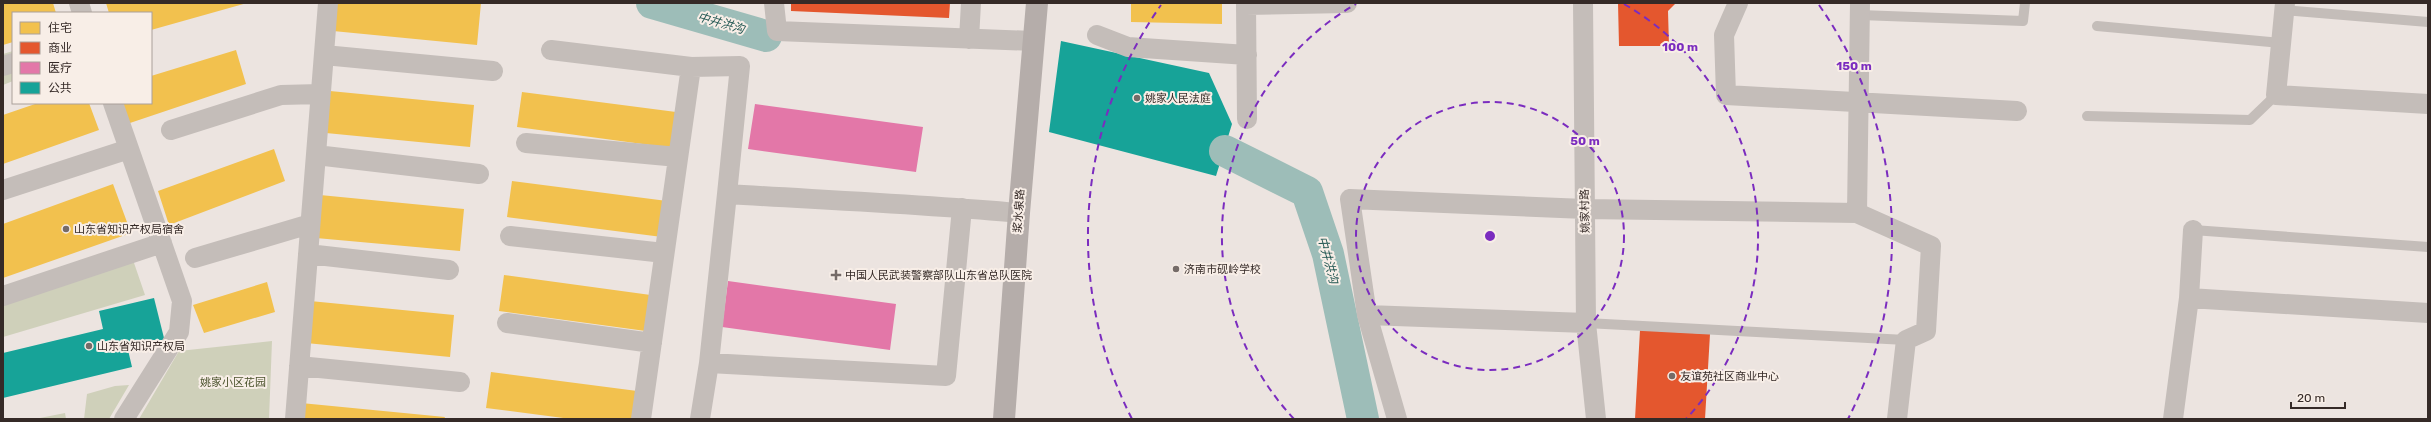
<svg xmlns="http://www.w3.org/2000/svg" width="2431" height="422" viewBox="0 0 2431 422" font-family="Rubik,'Noto Sans SC',sans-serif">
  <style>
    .green { fill: #cfd0ba }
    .homes { fill: #f2c14e }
    .shops { fill: #e4572e }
    .health { fill: #e377a8 }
    .public { fill: #17a398 }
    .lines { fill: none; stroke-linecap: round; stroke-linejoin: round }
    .river { stroke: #9dbdb8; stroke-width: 32 }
    .service { stroke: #c4bdb9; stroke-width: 10 }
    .minor { stroke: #c4bdb9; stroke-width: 20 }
    .secondary { stroke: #b5adaa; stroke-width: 22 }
    .ring { fill: none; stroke: #7b2cbf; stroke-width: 2; stroke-dasharray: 7 5 }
    .poi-dot { fill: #756b68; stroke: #f8eee7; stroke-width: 1.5 }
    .labels { text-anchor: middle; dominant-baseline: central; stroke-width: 4; stroke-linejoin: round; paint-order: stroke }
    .poi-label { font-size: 11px; fill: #352a27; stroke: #f8eee7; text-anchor: start }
    .street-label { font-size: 11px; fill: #352a27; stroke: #f8eee7 }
    .park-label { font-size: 11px; fill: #4a522c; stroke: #f8eee7 }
    .water-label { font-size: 12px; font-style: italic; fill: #1f5550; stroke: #f8eee7 }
    .centre { fill: #7b2cbf; stroke: #f8eee7; stroke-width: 2 }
    .ring-label { font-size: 12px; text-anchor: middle; font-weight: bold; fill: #7b2cbf; stroke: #f8eee7; stroke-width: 4; stroke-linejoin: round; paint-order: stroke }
  </style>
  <rect width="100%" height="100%" fill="#ece4e0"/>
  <path class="green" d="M13,51V81L3,85V54Z
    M133,260L145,295L3,337V302Z
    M272,341L269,419H139L179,351Z
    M129,385L109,419H84L87,394L115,386Z
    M65,413L66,419H35Z"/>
  <path class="homes" d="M3,3H53L56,13H13V42L3,45Z
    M106,3H247L151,30V13H109Z
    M336,3H481L477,45L333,31Z
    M1131,3H1222V24L1131,22Z
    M236,50L246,84L127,124L120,103H151V76Z
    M330,91L474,105L470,147L326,133Z
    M522,92L676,112L672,148L517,127Z
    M38,103H89L99,130L3,164V115Z
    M274,149L285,181L169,225L158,191Z
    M512,181L667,201L662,237L507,217Z
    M113,184L131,233L3,278V224Z
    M320,195L464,209L460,251L316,238Z
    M504,275L658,296L653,332L499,311Z
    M267,282L275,312L204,333L193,305Z
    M310,301L454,315L450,357L306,343Z
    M491,372L645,392L642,419H571L486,408Z
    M301,403L445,417L444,419H300Z"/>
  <path class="shops" d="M791,3H950L949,18L791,11Z
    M1618,3H1676L1668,11L1669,46H1619Z
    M1640,330L1710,334L1705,419H1635Z"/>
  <path class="health" d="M755,104L923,127L916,172L748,149Z
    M728,281L896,304L890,350L722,327Z"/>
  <path class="public" d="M1061,41L1209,73L1232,124L1216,176L1049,132Z
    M154,298L165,342L128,350L132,367L3,398V353L103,329L99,311Z"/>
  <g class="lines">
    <path class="river" d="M652,3L766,36
      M1225,151L1307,192L1328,254L1363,419"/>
    <path class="service" d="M2284,10L2428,22
      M1860,15L2023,21L2025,3
      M2097,26L2281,43
      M2087,116L2250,120L2276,95
      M2193,230L2428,247
      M1586,323L1906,340"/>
    <path class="minor" d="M79,3L82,13
      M774,3L777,31L1033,41
      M1246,3L1247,119
      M1583,3L1586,323L1596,419
      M1738,3L1724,35L1726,95L2017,111
      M2285,3L2276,95L2428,104
      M1246,5L1347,3
      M1097,35L1128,47L1247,55
      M969,39L971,3
      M551,50L691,67
      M324,55L493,71
      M3,66L13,63
      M113,103L182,301L179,332L124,419
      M171,130L281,95L320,94
      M526,143L678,157
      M316,155L479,174
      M3,190L129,149
      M962,208L946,376L709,363L727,194C824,200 922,204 1019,213
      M1857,213L1931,246L1926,331L1906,340L1897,419
      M510,236L664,253
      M308,254L449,270
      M195,258L310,224
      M3,296L162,243
      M2189,298L2428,313
      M1367,315L1350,199L1585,209L1857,213L1860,3
      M507,323L652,343
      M299,366L460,382
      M295,419L328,3
      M641,419L691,67L740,66L727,194
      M700,419L709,363
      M1397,419L1367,315L1586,323
      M2173,419L2189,298L2193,230"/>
    <path class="secondary" d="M1004,419L1019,213L1037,3"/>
  </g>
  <g class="ring">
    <circle cx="1490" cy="236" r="134"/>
    <path d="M1294 419A268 268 0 0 1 1356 4M1624 4A268 268 0 0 1 1686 419"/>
    <path d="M1132 419A402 402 0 0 1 1161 5M1819 5A402 402 0 0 1 1848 419"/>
  </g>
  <g class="poi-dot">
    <circle cx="1137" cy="98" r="4"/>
    <circle cx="66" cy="229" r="4"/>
    <circle cx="1176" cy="269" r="4"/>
    <path d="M834 269h4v4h4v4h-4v4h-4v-4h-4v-4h4z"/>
    <circle cx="89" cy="346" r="4"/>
    <circle cx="1672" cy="376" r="4"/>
  </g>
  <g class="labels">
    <g class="poi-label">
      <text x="1145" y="98">姚家人民法庭</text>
      <text x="74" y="229">山东省知识产权局宿舍</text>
      <text x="1184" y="269">济南市砚岭学校</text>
      <text x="845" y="275">中国人民武装警察部队山东省总队医院</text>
      <text x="97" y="346">山东省知识产权局</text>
      <text x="1680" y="376">友谊苑社区商业中心</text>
    </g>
    <g class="street-label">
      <text transform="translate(1019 211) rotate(-86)">浆水泉路</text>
      <text transform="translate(1585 211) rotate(-91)">姚家村路</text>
    </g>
    <g class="park-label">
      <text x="233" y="382">姚家小区花园</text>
    </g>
    <g class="water-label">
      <text transform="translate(721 23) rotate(16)">中井洪沟</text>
      <text transform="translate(1328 260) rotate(75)">中井洪沟</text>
    </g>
  </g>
  <circle cx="1490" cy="236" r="6" class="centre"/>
  <g class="ring-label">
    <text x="1680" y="51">100 m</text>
    <text x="1854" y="70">150 m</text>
    <text x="1585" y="145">50 m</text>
  </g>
  <rect width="2431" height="422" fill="none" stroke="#352a27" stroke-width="8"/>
  <rect x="12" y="12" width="140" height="92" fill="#f8eee7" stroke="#aaa09a"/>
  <rect x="20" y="22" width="20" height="12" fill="#f2c14e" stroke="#aaa09a"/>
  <text x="48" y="32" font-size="12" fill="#352a27">住宅</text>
  <rect x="20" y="42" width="20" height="12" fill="#e4572e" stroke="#aaa09a"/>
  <text x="48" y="52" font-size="12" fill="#352a27">商业</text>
  <rect x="20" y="62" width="20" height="12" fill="#e377a8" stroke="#aaa09a"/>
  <text x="48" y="72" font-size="12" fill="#352a27">医疗</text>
  <rect x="20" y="82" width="20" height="12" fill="#17a398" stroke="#aaa09a"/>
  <text x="48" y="92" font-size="12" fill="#352a27">公共</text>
  <path d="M2291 402v6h54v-6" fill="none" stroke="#352a27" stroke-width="2"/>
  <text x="2297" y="402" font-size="12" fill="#352a27" stroke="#f8eee7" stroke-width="3" paint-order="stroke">20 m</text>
</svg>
